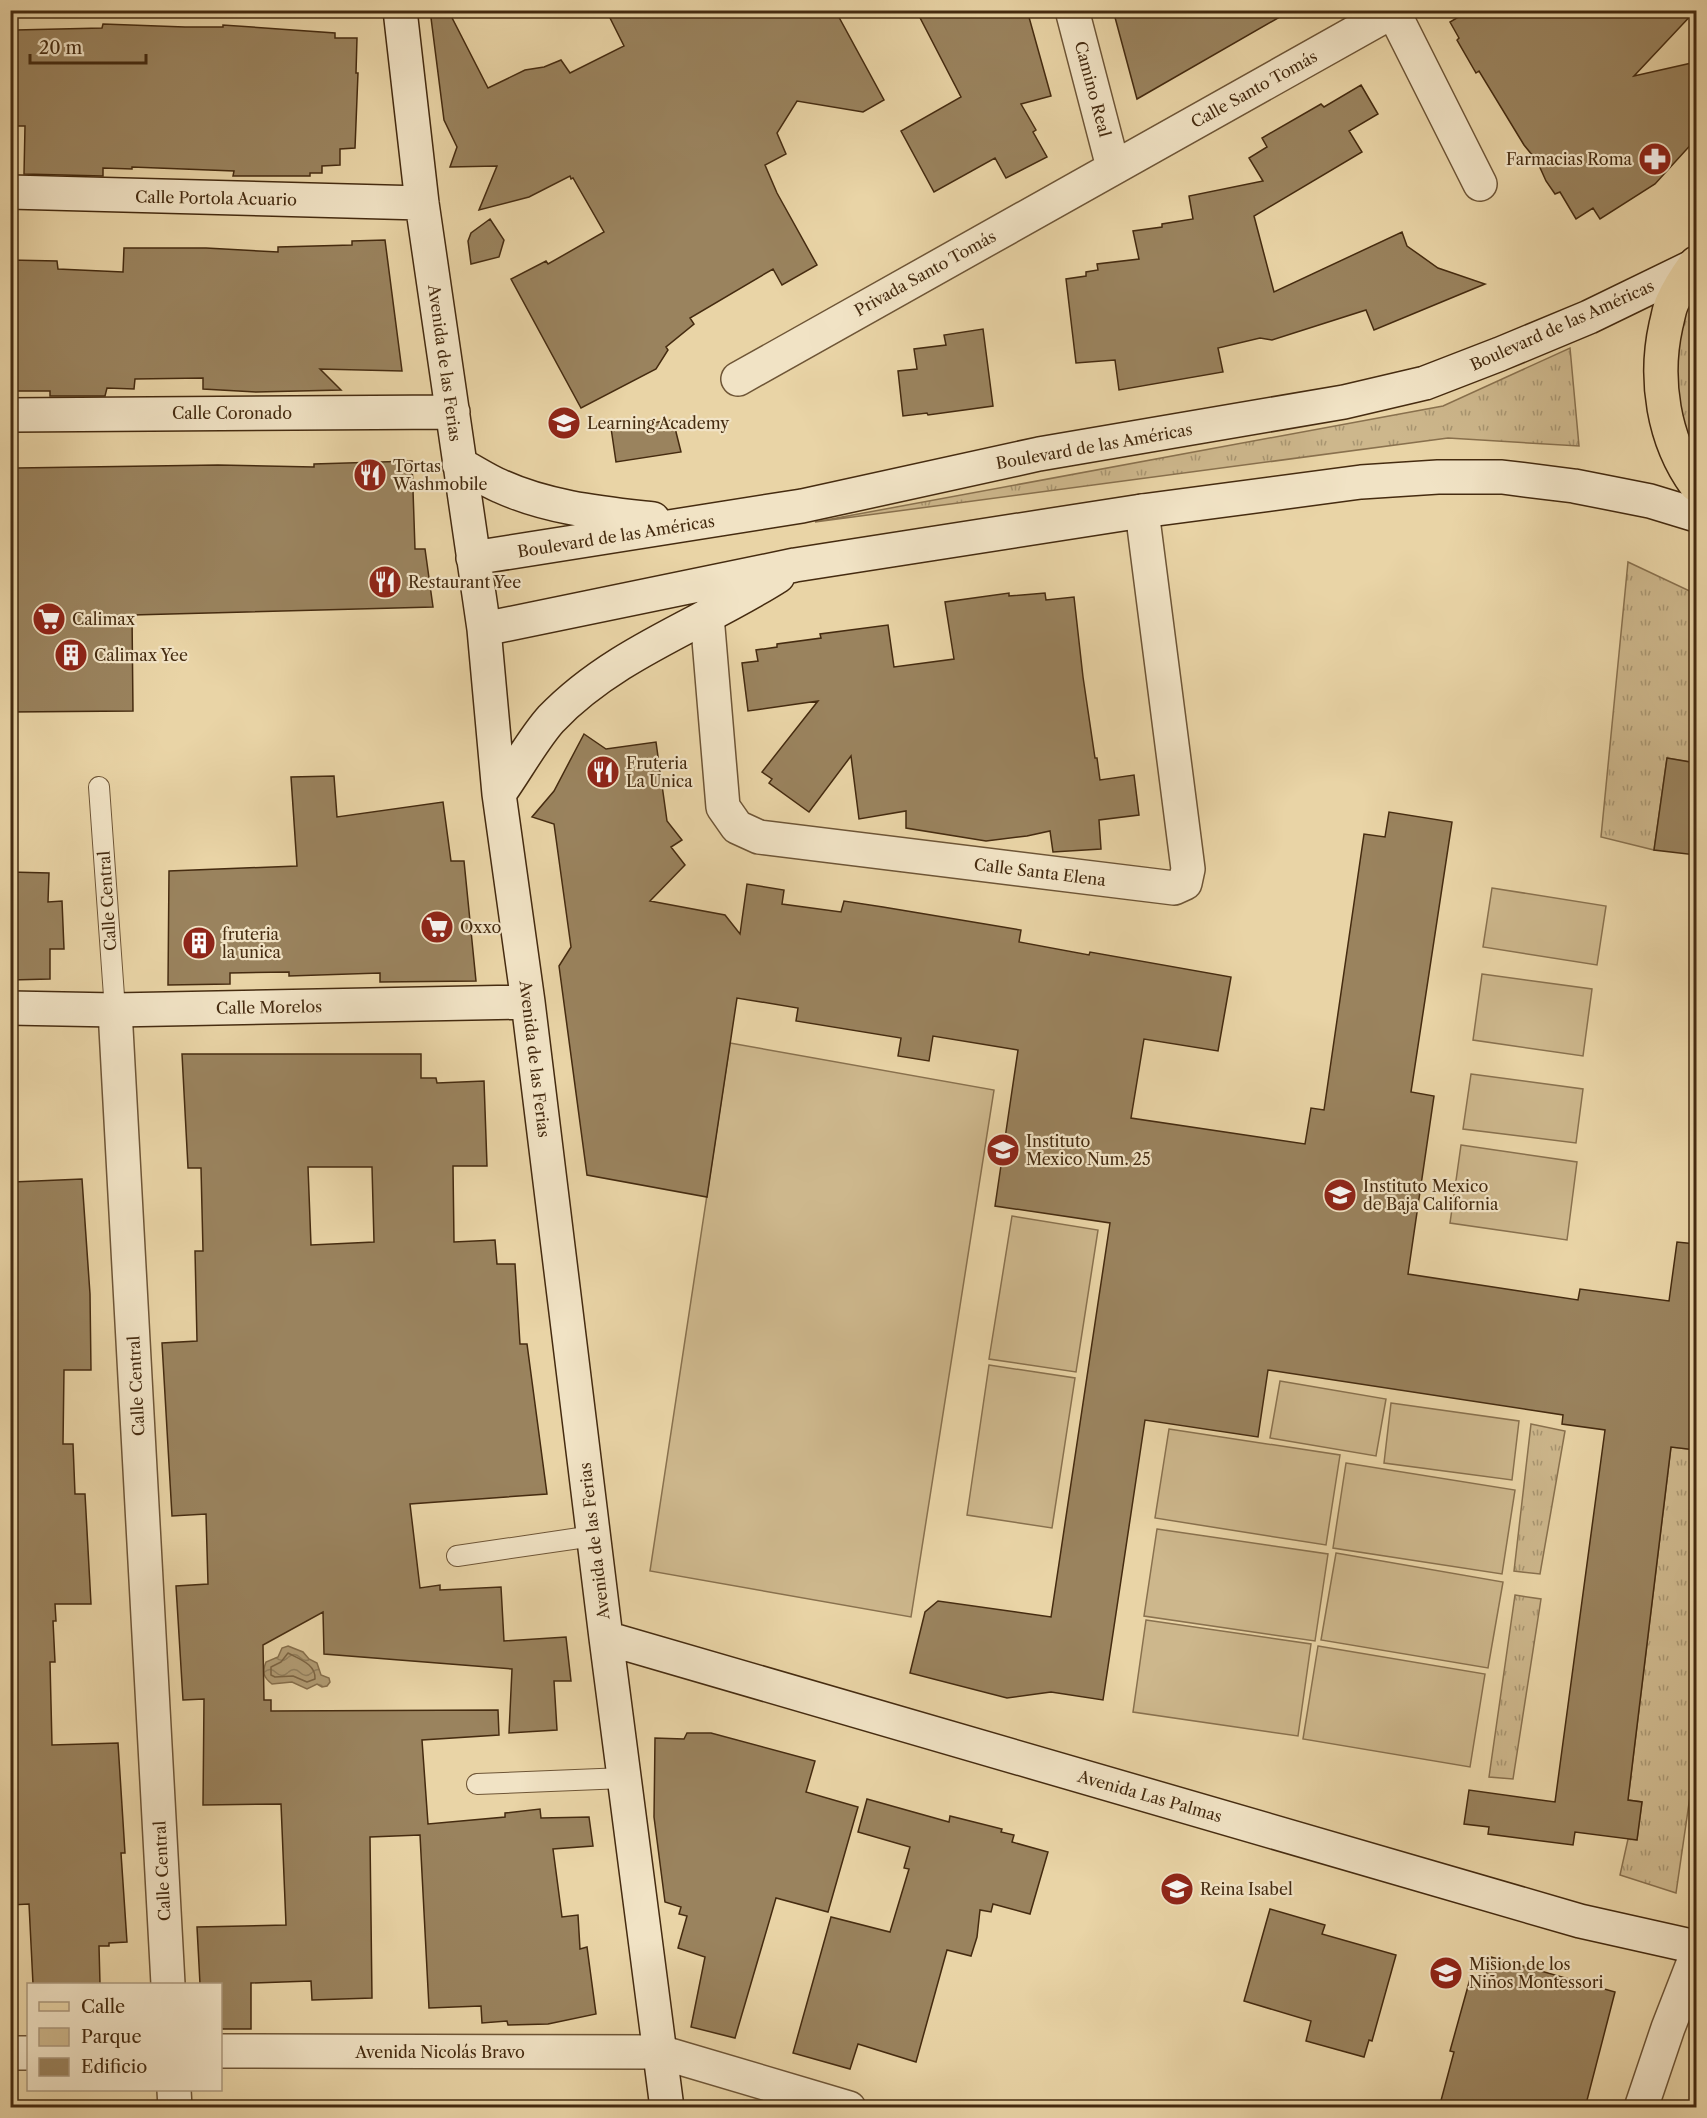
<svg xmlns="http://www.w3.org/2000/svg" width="1707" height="2118" viewBox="0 0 1707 2118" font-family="'Libre Caslon Text',serif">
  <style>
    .grass { fill: url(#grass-tufts); stroke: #89714e; stroke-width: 1.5 }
    .park { fill: #cdb78c; stroke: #89714e; stroke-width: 1.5 }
    .water { fill: url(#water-waves); stroke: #866e4b; stroke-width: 1.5 }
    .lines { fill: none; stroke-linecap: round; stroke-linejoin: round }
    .shore { stroke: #7b6342; stroke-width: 1.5 }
    .building { fill: #9a835e; stroke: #452b10; stroke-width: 1.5; fill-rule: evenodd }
    .lane-casing { stroke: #6e5536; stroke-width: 22 }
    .street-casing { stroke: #6e5536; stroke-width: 36 }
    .secondary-casing { stroke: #452b10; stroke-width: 36 }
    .primary-casing { stroke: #452b10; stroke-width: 36 }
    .lane { stroke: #f1e3c5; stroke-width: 20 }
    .street { stroke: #f1e3c5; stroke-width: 33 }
    .secondary { stroke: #f1e3c5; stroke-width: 33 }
    .primary { stroke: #e9d4a6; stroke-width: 33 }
    .labels { text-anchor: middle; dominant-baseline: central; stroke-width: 4.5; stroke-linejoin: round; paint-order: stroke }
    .street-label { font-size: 16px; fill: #452b10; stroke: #f1e3c5 }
    .poi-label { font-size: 16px; fill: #452b10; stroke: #f1e3c5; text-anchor: start }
  </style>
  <defs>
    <pattern id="grass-tufts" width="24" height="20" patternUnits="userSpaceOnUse" patternTransform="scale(1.5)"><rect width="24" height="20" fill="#cdb78c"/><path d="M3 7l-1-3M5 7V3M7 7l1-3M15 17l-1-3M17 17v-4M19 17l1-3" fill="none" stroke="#a89571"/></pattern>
    <pattern id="water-waves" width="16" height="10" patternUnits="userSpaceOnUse" patternTransform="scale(1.5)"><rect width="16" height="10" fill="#b19b73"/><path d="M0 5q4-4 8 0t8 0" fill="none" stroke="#927f5d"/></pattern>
  </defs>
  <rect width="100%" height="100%" fill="#e9d4a6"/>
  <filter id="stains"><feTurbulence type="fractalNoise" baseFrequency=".00333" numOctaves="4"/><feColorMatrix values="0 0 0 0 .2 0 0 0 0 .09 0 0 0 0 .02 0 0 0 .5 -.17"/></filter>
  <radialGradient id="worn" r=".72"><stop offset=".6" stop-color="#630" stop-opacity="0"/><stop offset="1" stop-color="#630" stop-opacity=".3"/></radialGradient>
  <path class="grass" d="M1696,277V456L1677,425L1664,363Z
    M1570,348L1579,446L1448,438L815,522L1443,406Z
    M1628,562L1696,594V763L1667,758L1654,850L1601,837Z
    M1531,1424L1565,1431L1540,1574L1514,1571Z
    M1671,1447L1696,1450V1755L1676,1893L1620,1875L1628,1839L1637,1840L1642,1802L1628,1800Z
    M1515,1595L1541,1599L1513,1779L1489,1777Z"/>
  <path class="park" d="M1492,888L1606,906L1597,965L1483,947Z
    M1482,974L1592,989L1583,1056L1473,1040Z
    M730,1043L994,1090L911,1617L650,1571Z
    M1471,1074L1583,1089L1576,1143L1463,1129Z
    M1461,1145L1577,1162L1567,1240L1450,1223Z
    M1012,1216L1098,1230L1076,1372L989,1359Z
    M989,1365L1075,1378L1052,1528L967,1515Z
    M1280,1381L1386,1399L1376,1456L1270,1438Z
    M1391,1403L1519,1421L1512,1480L1384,1463Z
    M1169,1429L1340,1455L1326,1545L1155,1518Z
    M1346,1463L1515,1490L1502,1574L1333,1548Z
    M1157,1529L1328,1554L1315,1641L1144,1616Z
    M1336,1553L1503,1582L1488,1668L1321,1640Z
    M1146,1620L1311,1644L1298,1736L1133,1712Z
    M1318,1646L1485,1674L1470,1767L1303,1739Z"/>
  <path class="water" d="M288,1646L303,1652L309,1659L317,1663L321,1675L329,1678L330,1682L327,1686L322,1687L317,1684L307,1689L292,1682L272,1684C263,1677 262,1672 266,1662L278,1657L282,1648Z"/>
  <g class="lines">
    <path class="shore" d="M288,1653C299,1659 316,1664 315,1679L307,1682L293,1676L275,1677L271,1675V1667L281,1662Z"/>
  </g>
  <path class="building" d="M430,10H448L488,88L525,70L544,67L561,60L570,73L624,46L606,10H835L884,100L863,112L797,101L777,133L786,154L765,165L777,193L817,265L782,285L773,269L690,318L694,324L666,347L668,350L656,369L581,408L511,279L546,261L548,264L604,232L573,178L571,179L570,176L529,197L479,210L497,166L450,167L457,147L444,120Z
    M916,10H1027L1051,96L1021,104L1036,130L1033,132L1047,157L1006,178L995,158L934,192L901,131L961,97Z
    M1113,10H1292L1137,99Z
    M1470,10H1696L1634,76L1696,62V139L1655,184L1600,219L1593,208L1576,219L1560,192L1555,194L1546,181L1537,161L1524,145L1479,71L1476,73L1457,40L1459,38L1450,22Z
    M103,24L185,27H223V25L335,33V38H357L356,73H358L355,148L340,149V165L322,166V173H310V176H233L234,171L132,167V169L103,168V176L24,174L25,126H10V48H15L16,30L102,28Z
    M1361,85L1378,114L1349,131L1362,152L1254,216L1274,292L1402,232L1407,246L1438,268L1485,284L1374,330L1366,310L1272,340L1260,338L1218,348L1223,372L1119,390L1115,360L1076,363L1066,279L1086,276V272L1098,270L1097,264L1139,259L1133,231L1162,227V224L1193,219L1189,196L1263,181L1249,158L1267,147L1262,138L1321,104L1324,107Z
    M490,219L504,240L499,257L471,264L468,241L471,233Z
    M385,240L402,371L320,369L341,390L256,392L203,389V378L135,379L134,389L107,388L105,396H50V391H10V260L57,261L58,269L123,272L124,248H206L278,252V247L352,245V241Z
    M983,329L993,406L928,415L927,413L903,416L898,371L917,369L914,349L946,345L944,335Z
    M673,420L681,452L616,462L611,428Z
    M412,461L415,549H425L433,607L132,615L133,711L10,712V499H17V468L218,465L314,467V464Z
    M1009,593V596L1045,593L1046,600L1074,597L1083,677L1095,758H1097L1100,780L1134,775L1139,815L1099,820L1101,849L1053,852L1050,831L1027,836L986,841L906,828V811L859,819L851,756L809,812L769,783L772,779L762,772L818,701L748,711L742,663L758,661L756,650L777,647V644L821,638L820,634L888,625L894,667L954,659L945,602Z
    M584,734L606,749L656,742L667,821L682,840L671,847L685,865L650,901L725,915L740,934L747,884L784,890L782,904L841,912L844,901L883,907L1021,930L1019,942L1089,955L1090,952L1231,977L1218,1051L1144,1039L1131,1118L1305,1144L1311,1108L1324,1110L1364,834L1385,837L1389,812L1452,822L1411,1092L1434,1096L1408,1274L1578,1300L1580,1289L1669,1301L1677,1242L1696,1244V1450L1671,1447L1628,1800L1642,1802L1637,1840L1575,1832L1573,1845L1488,1834L1489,1827L1464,1824L1469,1790L1555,1802L1605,1430L1562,1424L1563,1415L1268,1370L1258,1437L1145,1420L1103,1700L1051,1692L1007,1698L910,1673L925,1612L938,1601L1051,1617L1110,1223L995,1206L1018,1050L933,1036L929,1061L898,1056L901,1038L796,1021L798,1008L737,998L707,1197L587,1175L559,966L571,947L554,824L532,817L554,791Z
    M1667,758L1696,763V855L1654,850Z
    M334,776L337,817L443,802L451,861H464L476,981L380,982V973L289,976V972L230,973V984L168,985L169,871L297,866L291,777Z
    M10,872L49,873L48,902L62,901L64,949H50V979L10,980Z
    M182,1054H421V1078H436L437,1083L484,1081L487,1166H453L454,1242L495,1240L497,1264H515L520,1344H527L547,1494L410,1504L420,1588L440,1585V1590L501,1587L504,1641L566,1637L571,1681H554L557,1730L509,1733L512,1669L324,1654L323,1612L263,1645L264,1700H271V1711L498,1710L499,1735L422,1740L428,1824L505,1817V1813L540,1809L541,1818L589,1817L593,1846L553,1849L562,1917L578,1915L580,1949L587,1947L596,2014L548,2024L508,2025L507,2021L482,2023L481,2006L429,2008L420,1835L370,1837L372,1998L312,2000L311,1981L251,1983V2029H220V1984H200L197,1927L286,1925L281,1804L203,1805L204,1699L183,1700L176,1586L208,1584L206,1514L172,1516L162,1343L197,1341L195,1251H203L201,1168H188ZM308,1167H372L374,1242L311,1245Z
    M82,1179L90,1294L91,1370H64L63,1444H73L75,1494H85L91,1604H55L56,1621H53L55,1662H50L52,1745L118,1743L125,1853H121L127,1942L109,1943V1946H99L100,1984H33L29,1904L10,1905V1700L17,1699L10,1559V1251L17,1250L13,1182Z
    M687,1733H711L815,1761L806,1792L858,1807L828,1912L776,1898L735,2038L691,2027L705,1957L678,1948L687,1916L679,1914L681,1907L665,1902L654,1817L655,1738L684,1739Z
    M867,1799L949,1822L950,1816L1002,1829L1001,1832L1014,1835L1012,1842L1048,1852L1030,1914L993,1904L991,1912L980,1910L977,1937L971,1956L947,1950L916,2062L858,2044L850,2069L793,2053L831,1917L890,1932L909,1869L904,1868L910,1847L858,1832Z
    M1270,1909L1325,1925L1322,1934L1396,1955L1372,2041L1369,2040L1364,2057L1306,2041L1311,2021L1244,2001Z
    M1491,1957L1615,1992L1585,2108H1439L1454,2052L1450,2051L1470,1979L1484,1982Z"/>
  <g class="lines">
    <defs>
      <path id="lane" d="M99,787L115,1010
        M457,1556L593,1536
        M477,1784L624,1778"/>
      <path id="street" d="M1072,10L1113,167
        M1393,11L1480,184
        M738,379L1395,10
        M707,616L723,807L737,827L759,837L1174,888L1185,883L1188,869L1142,511
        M115,1010L168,1984
        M220,2051L660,2052L849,2108
        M10,2053H28
        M174,2090L175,2108
        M1641,2108L1668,2028L1696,1956"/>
      <path id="secondary" d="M400,10L422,203L484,629L499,794L528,1002L606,1638L667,2108
        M10,192L422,203
        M10,415L453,412
        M459,464C473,471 486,480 500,486C548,508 601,513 653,519
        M473,558L802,506L1039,454L1344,402L1425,383L1500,354L1589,317L1694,266
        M484,629L795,565L1142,511L1361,482L1438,477H1502L1574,486L1650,501L1696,515
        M499,794C515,772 533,739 551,719C614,653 703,624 778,576
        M10,1008L115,1010L528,1002
        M606,1638L1580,1921L1696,1947"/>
      <path id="primary" d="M1696,263C1688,274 1678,289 1672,303C1669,309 1668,318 1666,325C1654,379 1663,440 1696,485"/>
    </defs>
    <use href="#lane" class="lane-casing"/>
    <use href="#street" class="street-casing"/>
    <use href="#secondary" class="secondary-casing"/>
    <use href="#primary" class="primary-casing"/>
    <use href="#lane" class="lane"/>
    <use href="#street" class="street"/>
    <use href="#secondary" class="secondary"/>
    <use href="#primary" class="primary"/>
  </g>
  <defs>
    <symbol id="pharmacy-disc" viewBox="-11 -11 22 22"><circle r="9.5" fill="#8f2418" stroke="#f1e3c5"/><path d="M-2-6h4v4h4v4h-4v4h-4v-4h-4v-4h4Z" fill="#fff"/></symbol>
    <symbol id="school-disc" viewBox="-11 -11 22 22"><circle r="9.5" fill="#8f2418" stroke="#f1e3c5"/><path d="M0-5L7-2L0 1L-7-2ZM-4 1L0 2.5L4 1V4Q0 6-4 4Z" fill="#fff"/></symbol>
    <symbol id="restaurant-disc" viewBox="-11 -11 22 22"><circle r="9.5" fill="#8f2418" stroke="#f1e3c5"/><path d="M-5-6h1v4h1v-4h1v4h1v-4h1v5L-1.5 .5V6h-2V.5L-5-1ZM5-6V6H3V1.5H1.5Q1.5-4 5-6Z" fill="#fff"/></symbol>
    <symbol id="supermarket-disc" viewBox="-11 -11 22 22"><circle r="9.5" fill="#8f2418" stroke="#f1e3c5"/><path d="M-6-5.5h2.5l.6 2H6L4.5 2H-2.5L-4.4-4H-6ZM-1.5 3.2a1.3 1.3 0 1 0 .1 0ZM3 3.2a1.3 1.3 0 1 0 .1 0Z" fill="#fff"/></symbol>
    <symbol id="building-disc" viewBox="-11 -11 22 22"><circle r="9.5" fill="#8f2418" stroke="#f1e3c5"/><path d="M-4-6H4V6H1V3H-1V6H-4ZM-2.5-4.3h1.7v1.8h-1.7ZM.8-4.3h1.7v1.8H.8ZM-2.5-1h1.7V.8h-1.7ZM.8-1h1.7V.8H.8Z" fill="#fff"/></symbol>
  </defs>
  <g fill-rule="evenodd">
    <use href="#pharmacy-disc" x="1636" y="140" width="38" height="38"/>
    <use href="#school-disc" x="545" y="404" width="38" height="38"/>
    <use href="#restaurant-disc" x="351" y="456" width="38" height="38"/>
    <use href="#restaurant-disc" x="366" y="563" width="38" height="38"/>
    <use href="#supermarket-disc" x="30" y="600" width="38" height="38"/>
    <use href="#building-disc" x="52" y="636" width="38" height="38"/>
    <use href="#restaurant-disc" x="584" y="753" width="38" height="38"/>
    <use href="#supermarket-disc" x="418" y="908" width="38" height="38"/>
    <use href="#building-disc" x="180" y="924" width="38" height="38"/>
    <use href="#school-disc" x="984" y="1131" width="38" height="38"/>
    <use href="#school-disc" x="1321" y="1176" width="38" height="38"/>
    <use href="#school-disc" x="1158" y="1870" width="38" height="38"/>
    <use href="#school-disc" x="1427" y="1954" width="38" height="38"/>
  </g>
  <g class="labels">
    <g class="street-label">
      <text transform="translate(1093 89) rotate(75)">Camino Real</text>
      <text transform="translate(1254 89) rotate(-29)">Calle Santo Tomás</text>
      <text transform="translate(216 198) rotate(1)">Calle Portola Acuario</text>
      <text transform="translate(925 273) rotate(-29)">Privada Santo Tomás</text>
      <text transform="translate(1562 325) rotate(-24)">Boulevard de las Américas</text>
      <text transform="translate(445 363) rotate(82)">Avenida de las Ferias</text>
      <text x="232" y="413">Calle Coronado</text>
      <text transform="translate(1094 446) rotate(-10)">Boulevard de las Américas</text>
      <text transform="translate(616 536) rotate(-9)">Boulevard de las Américas</text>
      <text transform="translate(1040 872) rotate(7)">Calle Santa Elena</text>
      <text transform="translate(107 901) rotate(-94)">Calle Central</text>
      <text transform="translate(269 1007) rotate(-1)">Calle Morelos</text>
      <text transform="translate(535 1059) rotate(83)">Avenida de las Ferias</text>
      <text transform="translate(136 1386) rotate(-93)">Calle Central</text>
      <text transform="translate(594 1541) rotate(-97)">Avenida de las Ferias</text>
      <text transform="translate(1150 1796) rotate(16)">Avenida Las Palmas</text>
      <text transform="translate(162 1871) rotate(-93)">Calle Central</text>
      <text x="440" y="2052">Avenida Nicolás Bravo</text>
    </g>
    <g class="poi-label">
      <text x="1632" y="159" text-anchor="end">Farmacias Roma</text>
      <text x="587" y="423">Learning Academy</text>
      <text x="393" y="466">Tortas<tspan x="393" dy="18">Washmobile</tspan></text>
      <text x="408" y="582">Restaurant Yee</text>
      <text x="72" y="619">Calimax</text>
      <text x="94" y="655">Calimax Yee</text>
      <text x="626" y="763">Fruteria<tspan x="626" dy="18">La Unica</tspan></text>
      <text x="460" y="927">Oxxo</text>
      <text x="222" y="934">fruteria<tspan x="222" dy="18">la unica</tspan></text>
      <text x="1026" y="1141">Instituto<tspan x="1026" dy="18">Mexico Num. 25</tspan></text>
      <text x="1363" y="1186">Instituto Mexico<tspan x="1363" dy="18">de Baja California</tspan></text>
      <text x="1200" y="1889">Reina Isabel</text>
      <text x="1469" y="1964">Mision de los<tspan x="1469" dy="18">Niños Montessori</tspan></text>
    </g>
  </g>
  <rect width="1707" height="2118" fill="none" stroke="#e9d4a6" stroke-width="36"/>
  <rect x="12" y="12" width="1683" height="2094" fill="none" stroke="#452b10" stroke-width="3"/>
  <rect x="18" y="18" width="1671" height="2082" fill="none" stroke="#452b10" stroke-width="1.5"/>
  <rect x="27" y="1983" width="195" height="108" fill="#f1e3c5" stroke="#ac997d" stroke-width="1.5"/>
  <rect x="39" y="2002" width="30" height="9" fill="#e9d4a6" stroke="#ac997d" stroke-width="1.5"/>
  <text x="81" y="2013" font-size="18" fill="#452b10">Calle</text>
  <rect x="39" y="2028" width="30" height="18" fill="#cdb78c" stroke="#ac997d" stroke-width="1.5"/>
  <text x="81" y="2043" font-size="18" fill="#452b10">Parque</text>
  <rect x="39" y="2058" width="30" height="18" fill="#9a835e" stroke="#ac997d" stroke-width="1.5"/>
  <text x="81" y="2073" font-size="18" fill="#452b10">Edificio</text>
  <path d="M30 54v9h116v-9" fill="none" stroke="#452b10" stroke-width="3"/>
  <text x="39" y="54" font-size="18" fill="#452b10" stroke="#f1e3c5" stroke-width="4.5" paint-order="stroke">20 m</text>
  <rect width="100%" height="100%" filter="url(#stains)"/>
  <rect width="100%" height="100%" fill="url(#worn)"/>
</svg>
